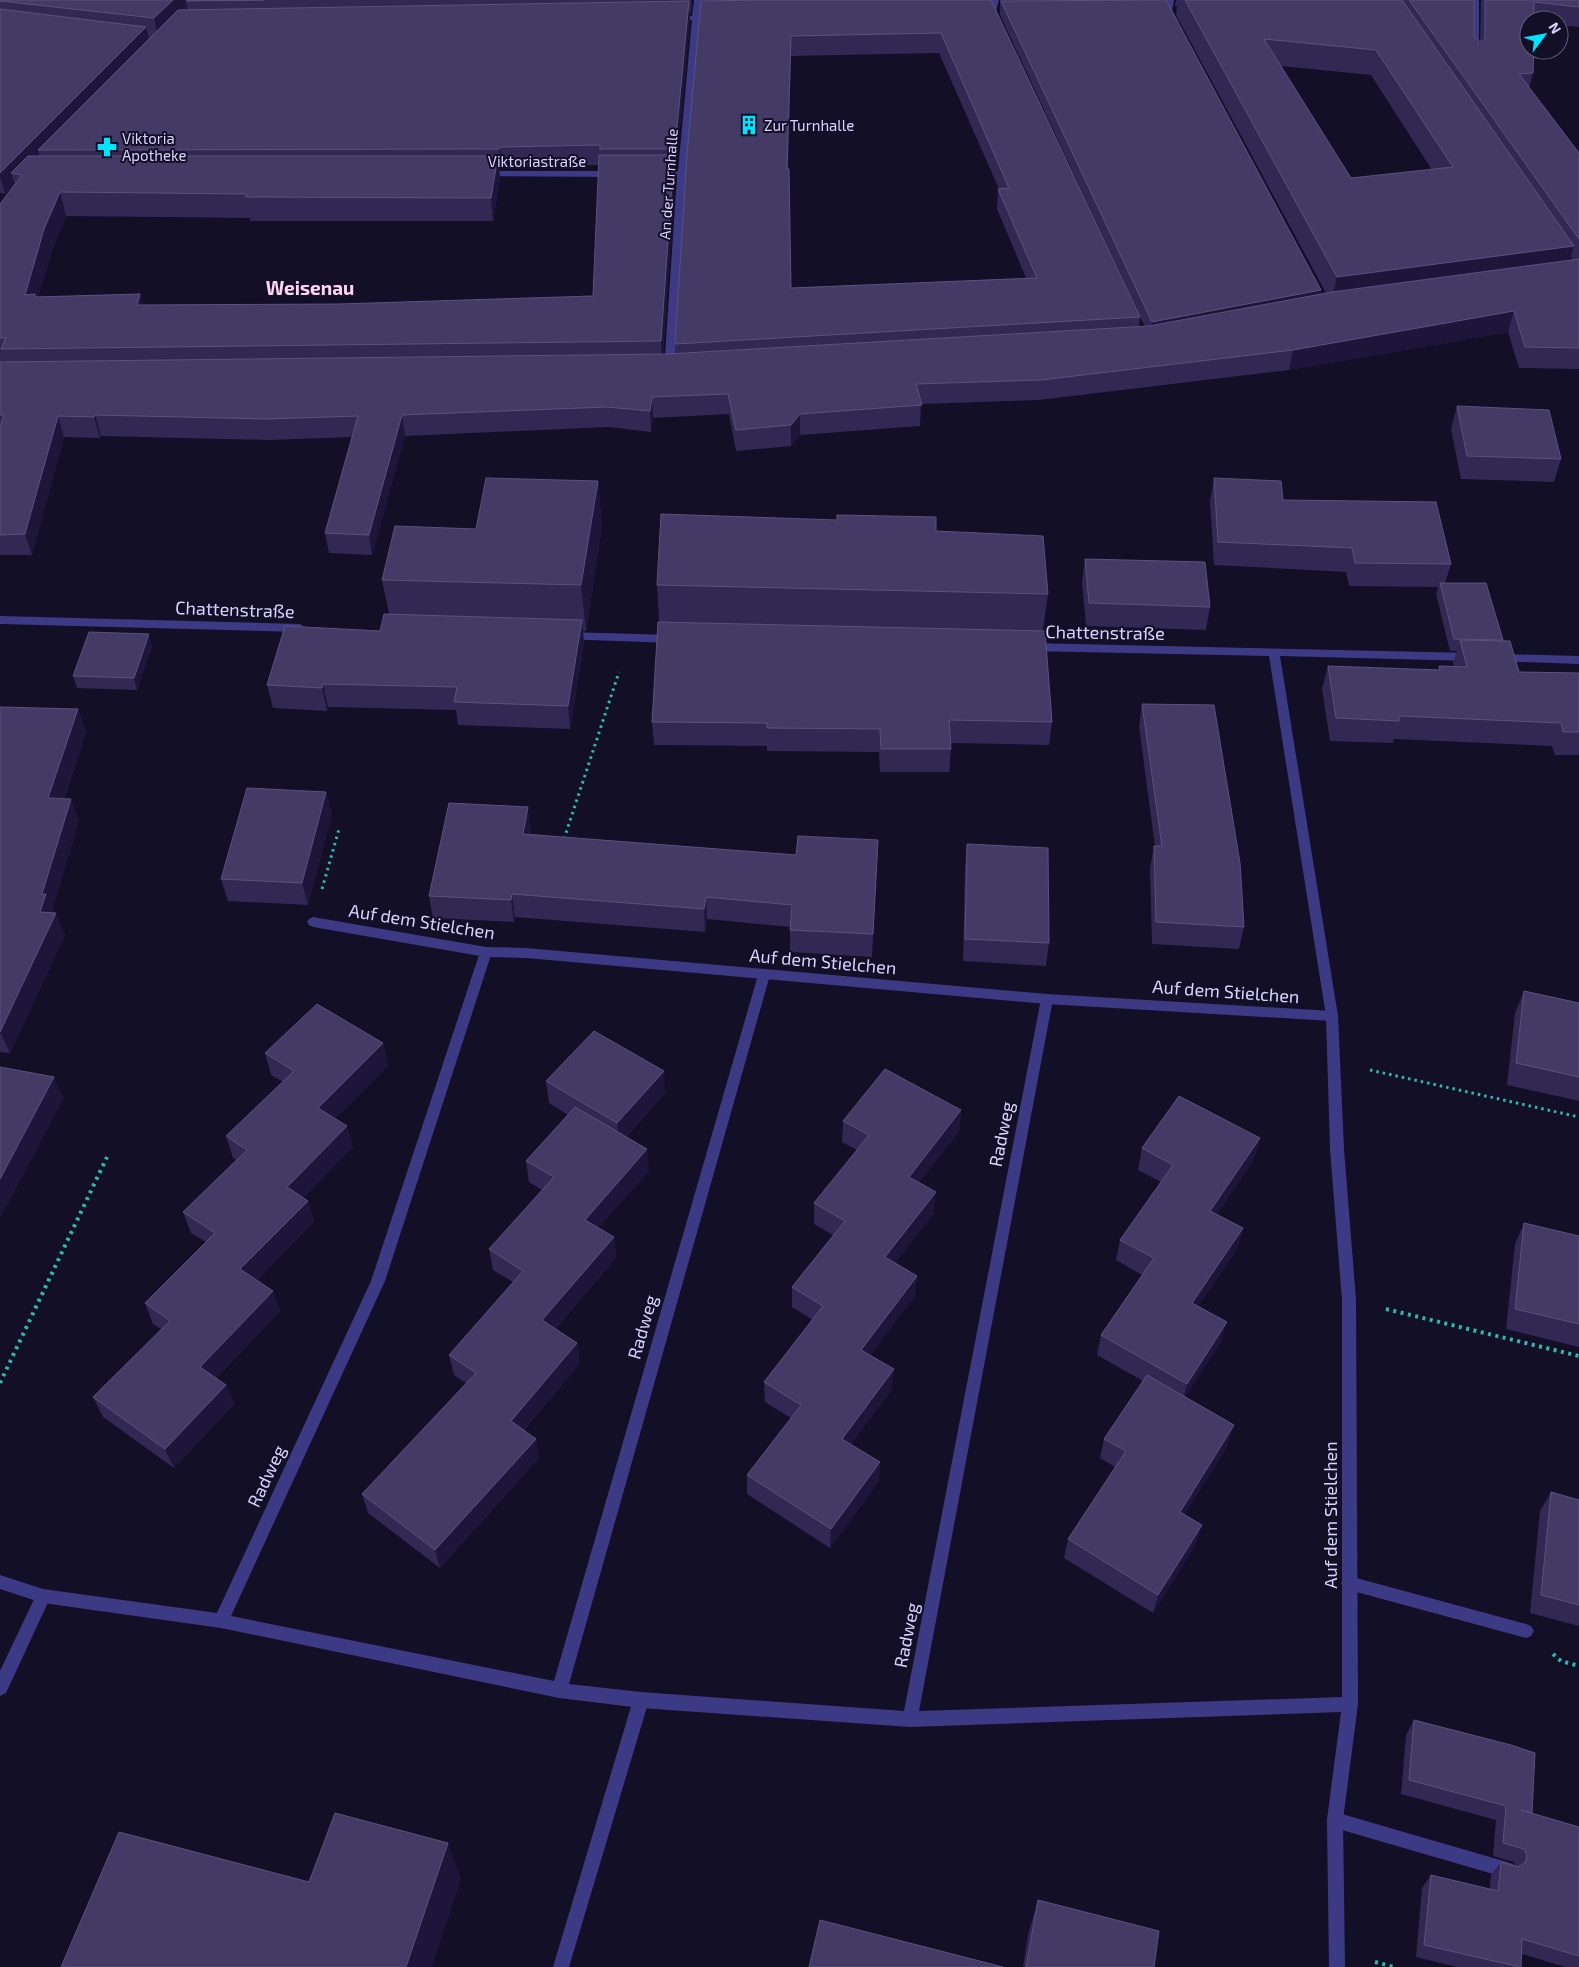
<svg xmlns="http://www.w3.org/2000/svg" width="1579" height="1967" viewBox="0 0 1579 1967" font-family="'Exo 2',sans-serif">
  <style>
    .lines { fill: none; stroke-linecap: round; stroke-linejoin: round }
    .path-far1 { stroke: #2fb8b0; stroke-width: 3; stroke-dasharray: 2.5 4; stroke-linecap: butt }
    .path { stroke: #2fb8b0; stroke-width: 4; stroke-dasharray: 3 4.5; stroke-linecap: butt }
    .lane { fill: #3d3a85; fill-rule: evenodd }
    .street { fill: #3d3a85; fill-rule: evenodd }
    .wall { fill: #312854; fill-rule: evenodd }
    .shaded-wall { fill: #1d163a }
    .building { fill: #433a66; stroke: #5a527e; fill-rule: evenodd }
    .labels { text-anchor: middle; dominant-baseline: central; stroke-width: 4; stroke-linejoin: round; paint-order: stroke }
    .far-poi-label { font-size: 15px; fill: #d9d4ff; stroke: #130f26; text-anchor: start }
    .far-street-label { font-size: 15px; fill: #d9d4ff; stroke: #130f26 }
    .street-label { font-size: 18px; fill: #d9d4ff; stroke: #130f26 }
    .far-district-label { font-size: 19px; font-weight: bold; fill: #ffd6f0; stroke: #130f26 }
  </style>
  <rect width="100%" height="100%" fill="#130f26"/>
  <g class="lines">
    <path class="path-far1" d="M564,839L619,672
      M322,889L339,829
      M1370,1070L1579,1117"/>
    <path class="path" d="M1386,1309L1579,1356
      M0,1383L107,1157
      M1553,1654L1561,1661L1579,1666
      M1375,1962L1394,1967"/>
    <path class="lane" d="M1471,0H1479V55L1475,58L1471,55Z
      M313,917L486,947L526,948L1047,994L1332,1011L1336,1012L1338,1016L1336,1020L1332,1021L1047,1004L526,958L486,957L313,927L309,925L307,922L309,919Z
      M1349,1576L1526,1624L1531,1626L1534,1631L1531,1636L1526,1638L1349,1590L1344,1588L1341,1583L1344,1578Z
      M43,1589L48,1591L51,1596L6,1693L0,1696V1671L38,1591Z
      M641,1692L647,1695L649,1700L569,1967H553L633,1700L635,1695Z
      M1335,1812L1507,1862L1513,1864L1515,1870L1513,1876L1507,1878L1335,1828L1329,1826L1327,1820L1329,1814Z"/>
    <path class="street" d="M694,0H702L701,16H715L719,18L715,20H700L686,174L674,370L669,373L664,370L677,177H659L655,174L659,171H678L692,20H673L669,18L673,16H692Z
      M991,0H999L996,11L1000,20L999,22H993L988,11Z
      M1166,0H1174L1172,10L1178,21L1177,23H1171L1164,10Z
      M484,171H614L618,174L614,177L481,176L480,174Z
      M0,616L300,624L305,628L300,632L0,624Z
      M567,632L672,635L677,639L672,643L563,639L562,636L563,633Z
      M1030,643L1472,653L1478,657L1472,661L1280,656L1338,1016L1344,1149L1356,1300L1358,1704L1343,1820L1345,1967H1329L1327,1820L1341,1712L910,1727L641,1708L559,1698L221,1628L43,1603L0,1589V1575L43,1589L217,1613L371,1281L480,952L482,949H490L492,952L385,1281L231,1616L554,1681L758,975L760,972H768L770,975L569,1684L641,1692L904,1711L1041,999L1043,996H1051L1053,999L919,1711L1342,1697V1300L1330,1149L1326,1016L1269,656L1030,651L1025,647Z
      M1500,654L1579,656V664L1496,661L1494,658Z"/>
  </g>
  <path class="wall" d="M0,0H692L691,12H690V21L676,169H675V179L663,354H675V344L703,0H991L1140,317L1139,327H1145L1000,15V0H1166L1321,290L1320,295L1326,293L1176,15L1177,6H1175L1176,0H1474V37L1480,42L1481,0H1579V27L1559,25V20H1529L1533,73L1529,88L1579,153V369L1519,368L1508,332L1289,370L1039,400L921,404L920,426L800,435L791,446L736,451L729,414L653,418L651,432L609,427L405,436L372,555L329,553L325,533L352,437L270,440L101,436L100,438L64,437L32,555H0V204L15,184L5,194L0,193ZM939,53L999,189H998L997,209L1026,278L791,288L788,169L791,56ZM1281,66L1371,75L1432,170L1351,178ZM599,165L593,296L339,304L142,305L140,294L38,297L51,253L66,216L250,218V221H493L500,179L499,169H502V167ZM1570,256L1573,260L1569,261Z
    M1457,406L1561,459L1554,482L1461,479L1451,429Z
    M1214,478L1283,500L1451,564L1445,583L1502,641L1519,672L1579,673V755H1555L1552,746L1394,739L1393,743L1330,741L1322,689L1328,666L1438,670L1439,666L1454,667L1453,663L1457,651H1450L1436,594L1438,587L1349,586L1346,572L1214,565L1210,501Z
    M598,481L602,527L586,631H583L584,643L570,729L458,725L456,710L328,707L327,711L273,708L267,685L380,631L389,614L382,580L476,529Z
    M936,531L1048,594L1043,630L1052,722L1049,745L951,743V749L949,772H880L879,752L767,751V746L654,745L652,722L659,622L657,585Z
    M1085,559L1210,607L1206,630L1086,626L1082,582Z
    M152,646L137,690L77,688L73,676Z
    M1142,704L1244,927L1239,949L1152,944L1150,868L1154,846H1155L1139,727Z
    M0,707L78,709L86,732L64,799L79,821L52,910L65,935L10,1053L0,1052Z
    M326,792L332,814L308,905L228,901L221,879Z
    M531,830L530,834L796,855L878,840L872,957L790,952V927L707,919L705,932L515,917L514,922L433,918L429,896Z
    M967,844L1049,943L1046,966L963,961L965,867Z
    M1524,991L1579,1003V1101L1507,1085L1515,1013Z
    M383,1043L388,1065L335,1118L353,1147L303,1198L308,1201L314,1222L257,1280L273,1291L280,1311L216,1378L226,1385L234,1404L174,1468L103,1417L93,1397L161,1329L153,1324L145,1303L206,1242L191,1233L183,1212L236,1160L233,1158L226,1136L283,1082L271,1075L265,1053Z
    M546,1081L665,1093L626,1137L649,1171L598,1228L614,1237L616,1258L555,1329L577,1343L580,1363L524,1430L536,1439L539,1458L440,1568L368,1513L362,1494L466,1383L454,1375L449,1355L513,1282L493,1270L489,1249L542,1190L529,1182L526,1161L568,1115L549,1103Z
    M961,1110L959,1132L919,1182L934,1213L895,1263L917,1276L915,1296L870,1355L892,1389L851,1444L879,1481L830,1548L747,1494V1475L791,1418L765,1402L764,1382L813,1320L792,1307V1287L833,1235L814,1224V1203L857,1150L842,1142L843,1121Z
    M1260,1138L1254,1159L1217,1214L1243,1228L1237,1249L1198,1306L1221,1342L1185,1397L1228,1445L1184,1515L1196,1544L1153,1613L1064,1558L1068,1539L1115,1467L1100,1458L1104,1439L1143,1381L1097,1355L1101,1335L1142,1275L1116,1260L1120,1240L1161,1182L1138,1170L1142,1148Z
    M1524,1223L1579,1236V1347L1506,1329L1515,1244Z
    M1551,1492L1579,1500V1626L1530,1613L1540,1511Z
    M1414,1720L1532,1814L1579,1827V1967H1565L1522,1954L1521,1967H1457L1416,1957L1422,1888L1431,1875L1490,1889L1491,1875L1501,1862L1515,1866L1514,1862L1493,1856L1496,1820L1401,1794L1406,1735Z
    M1038,1900L1154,1967H1023L1028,1935Z"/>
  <path class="shaded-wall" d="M173,0H197L186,1L188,9L158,38L154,18Z
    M691,0H692L691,12Z
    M689,1L690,21L676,169L675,149Z
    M146,27L151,46L38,150L40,159L11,173L15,184L5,194L0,176V173Z
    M791,36V56L787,189V169Z
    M500,147L502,167V169L499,149Z
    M674,155L675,179L662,365L661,341Z
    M498,156L500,179L493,221L491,198Z
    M60,192L66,216L51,253L37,300L25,295L44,229Z
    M1574,246L1566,272L1331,303L1337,277Z
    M1321,290L1318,305L1150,337L1152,322Z
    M140,294L146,318L137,305Z
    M1514,311L1508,332L1289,370L1293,350Z
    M652,397L653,418L651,432L650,411Z
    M800,414V435L791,446V425Z
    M95,415L101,436L100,438L94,417Z
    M402,415L405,436L372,555L369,535Z
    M58,416L64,437L32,555L25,534Z
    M598,481L602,527L586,631L581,585Z
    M582,620L584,643L570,729L568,706Z
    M149,634L152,646L137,690L134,678Z
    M323,684L328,707L327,711L322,688Z
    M78,709L86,732L56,821L48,798Z
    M326,792L332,814L308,905L302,883Z
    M71,799L79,821L52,910L55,916L56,913L65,935L10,1053L0,1032L40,912L42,894Z
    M528,807L531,830L526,856L523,834Z
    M512,894L515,917L514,922L511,900Z
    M706,897L707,919L705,932L704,909Z
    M383,1043L388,1065L324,1129L318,1108Z
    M664,1071L665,1093L619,1144L617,1123Z
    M54,1077L64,1098L0,1219V1179Z
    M961,1110L959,1132L907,1198L909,1177Z
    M347,1126L353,1147L293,1208L287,1187Z
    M1260,1138L1254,1159L1205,1232L1210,1211Z
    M647,1149L649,1171L587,1241L585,1220Z
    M936,1192L934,1213L884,1278L885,1257Z
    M308,1201L314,1222L247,1290L240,1269Z
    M1243,1228L1237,1249L1187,1323L1192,1303Z
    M614,1237L616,1258L545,1340L542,1320Z
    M917,1276L915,1296L860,1370L861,1350Z
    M273,1291L280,1311L208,1386L200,1367Z
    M1227,1322L1221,1342L1182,1403L1187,1384Z
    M577,1343L580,1363L515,1440L511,1421Z
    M894,1369L892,1389L841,1458L842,1439Z
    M226,1385L234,1404L174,1468L165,1449Z
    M1234,1425L1228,1445L1174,1531L1180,1512Z
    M536,1439L539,1458L440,1568L435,1550Z
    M880,1462L879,1481L830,1548L831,1529Z
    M1202,1525L1196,1544L1153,1613L1158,1595Z
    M448,1843L461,1879L432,1967H406Z"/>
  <path class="building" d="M0,0H173L154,18L0,1Z
    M188,0H264L186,1Z
    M760,0H991L1140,317L675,344L687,154L701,1ZM941,33L1009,188L998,189L1037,278L791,288L789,169H787L791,36Z
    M1166,0L1321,290L1152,322L1001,1Z
    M1185,0H1402L1574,246L1337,277ZM1264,39L1376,50L1453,167L1351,178Z
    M1409,0H1474V37L1480,42L1485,39V0H1579V7L1534,2V20H1529V50H1534L1533,73L1519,74L1579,153V239Z
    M689,1L675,149H600V145L500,147L499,149L38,150L178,10Z
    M0,9L146,27L0,173Z
    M599,155H674L661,341L1,349L6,338H0V204L22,175L11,173L28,156H498L491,198L246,197V194L60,192L44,229L25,295L35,294V297L140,294L137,305L339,304L593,296Z
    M1579,259V348L1525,347L1514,311L1293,350L1041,380L916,384L922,405L800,414L791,425L736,430L728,394L652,397L650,411L607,407L402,415L369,535L325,533L358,416L266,419L95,415L94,417L58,416L25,534L0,535V427L4,415H0V362L668,354L1149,326L1332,292Z
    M1457,406L1549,410L1561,459L1467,456Z
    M486,478L598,481L581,585L382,580L395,526L476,529Z
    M1214,478L1281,481L1283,500L1436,502L1451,564L1355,563L1352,548L1218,542Z
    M661,514L837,520V515L936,517V531L1043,536L1048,594L657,585Z
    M1085,559L1205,562L1210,607L1089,603Z
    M1440,583H1486L1503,640L1454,639Z
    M384,614L582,620L568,706L454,702L457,687L323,684L322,688L267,685L285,626L380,631Z
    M658,622L1045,631L1052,722L949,720L951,749H881L880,729L767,728V723L652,722Z
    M89,632L149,634L134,678L73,676Z
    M1460,640L1510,641L1519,672L1579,673V732H1563L1561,723L1399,716V721L1336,718L1328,666L1440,670L1439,666L1467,667Z
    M1142,704L1214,705L1240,863L1244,927L1156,922L1154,846H1162Z
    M0,707L78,709L48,798L71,799L42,894H46L40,912L56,913L0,1032Z
    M247,788L326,792L302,883L221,879Z
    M449,803L528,807L523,834L796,855L798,836L878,840L873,934L790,930L792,905L706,897L704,909L512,894L511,900L429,896Z
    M967,844L1048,848L1049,943L965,939Z
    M1524,991L1579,1003V1077L1516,1063Z
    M317,1004L383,1043L318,1108L347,1126L287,1187L308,1201L240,1269L273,1291L200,1367L226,1385L165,1449L93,1397L170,1321L145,1303L215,1233L183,1212L247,1150L226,1136L294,1071L265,1053Z
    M594,1031L664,1071L617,1123L546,1081Z
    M0,1067L54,1077L0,1179Z
    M885,1069L961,1110L909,1177L936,1192L885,1257L917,1276L861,1350L894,1369L842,1439L880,1462L831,1529L747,1475L801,1405L764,1382L823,1306L792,1287L845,1221L814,1203L869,1135L843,1121Z
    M1179,1096L1260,1138L1210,1211L1243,1228L1192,1303L1227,1322L1187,1384L1101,1335L1154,1258L1120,1240L1173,1165L1142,1148Z
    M575,1107L647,1149L585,1220L614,1237L542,1320L577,1343L511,1421L536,1439L435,1550L362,1494L476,1373L449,1355L523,1271L489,1249L554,1177L526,1161Z
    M1524,1223L1579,1236V1324L1515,1309Z
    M1147,1375L1234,1425L1180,1512L1202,1525L1158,1595L1068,1539L1126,1451L1104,1439Z
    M1551,1492L1579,1500V1605L1541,1595Z
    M1414,1720L1511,1745L1535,1753L1532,1813L1521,1810L1579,1827V1956L1522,1939L1521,1967H1520L1424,1945L1431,1875L1498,1891L1501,1862L1518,1867L1525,1863L1527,1856L1524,1849L1503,1843L1506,1806L1409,1780Z
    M335,1813L448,1843L406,1967H61L119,1832L309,1882Z
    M1038,1900L1159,1931L1154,1967H1026Z
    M820,1920L1003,1967H809Z"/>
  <defs>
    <symbol id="building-bare" viewBox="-9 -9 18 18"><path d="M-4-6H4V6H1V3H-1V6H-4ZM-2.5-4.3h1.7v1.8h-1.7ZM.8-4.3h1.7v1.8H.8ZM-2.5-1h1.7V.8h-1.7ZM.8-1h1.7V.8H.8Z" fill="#00e5ff" stroke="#130f26" stroke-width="2.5" paint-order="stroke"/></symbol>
    <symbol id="pharmacy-bare" viewBox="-9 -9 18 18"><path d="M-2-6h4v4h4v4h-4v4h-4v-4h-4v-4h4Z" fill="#00e5ff" stroke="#130f26" stroke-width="2.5" paint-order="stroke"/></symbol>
  </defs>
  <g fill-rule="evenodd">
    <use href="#building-bare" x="735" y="111" width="28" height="28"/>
    <use href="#pharmacy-bare" x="93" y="133" width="28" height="28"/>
  </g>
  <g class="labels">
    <g class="far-poi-label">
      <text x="764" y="125">Zur Turnhalle</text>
      <text x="122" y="138">Viktoria<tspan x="122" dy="17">Apotheke</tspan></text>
    </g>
    <g class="far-street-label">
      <text x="537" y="161">Viktoriastraße</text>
      <text transform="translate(668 184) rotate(-86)">An der Turnhalle</text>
    </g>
    <g class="street-label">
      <text transform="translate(235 609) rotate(2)">Chattenstraße</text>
      <text transform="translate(1105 632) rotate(1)">Chattenstraße</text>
      <text transform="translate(422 921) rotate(9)">Auf dem Stielchen</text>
      <text transform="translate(823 961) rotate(5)">Auf dem Stielchen</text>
      <text transform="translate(1226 991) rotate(4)">Auf dem Stielchen</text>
      <text transform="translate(1001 1134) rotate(-79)">Radweg</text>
      <text transform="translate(642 1327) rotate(-74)">Radweg</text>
      <text transform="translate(266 1476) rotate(-65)">Radweg</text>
      <text transform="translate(1330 1515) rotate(-90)">Auf dem Stielchen</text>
      <text transform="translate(906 1635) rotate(-79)">Radweg</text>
    </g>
    <g class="far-district-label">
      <text x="310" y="287">Weisenau</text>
    </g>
  </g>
  <g transform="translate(1544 35) rotate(58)"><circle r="24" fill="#130f26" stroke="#625e7d"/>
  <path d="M0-4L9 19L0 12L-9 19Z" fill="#00e5ff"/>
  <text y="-8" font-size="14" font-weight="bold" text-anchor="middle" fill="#d9d4ff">N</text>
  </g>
</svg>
